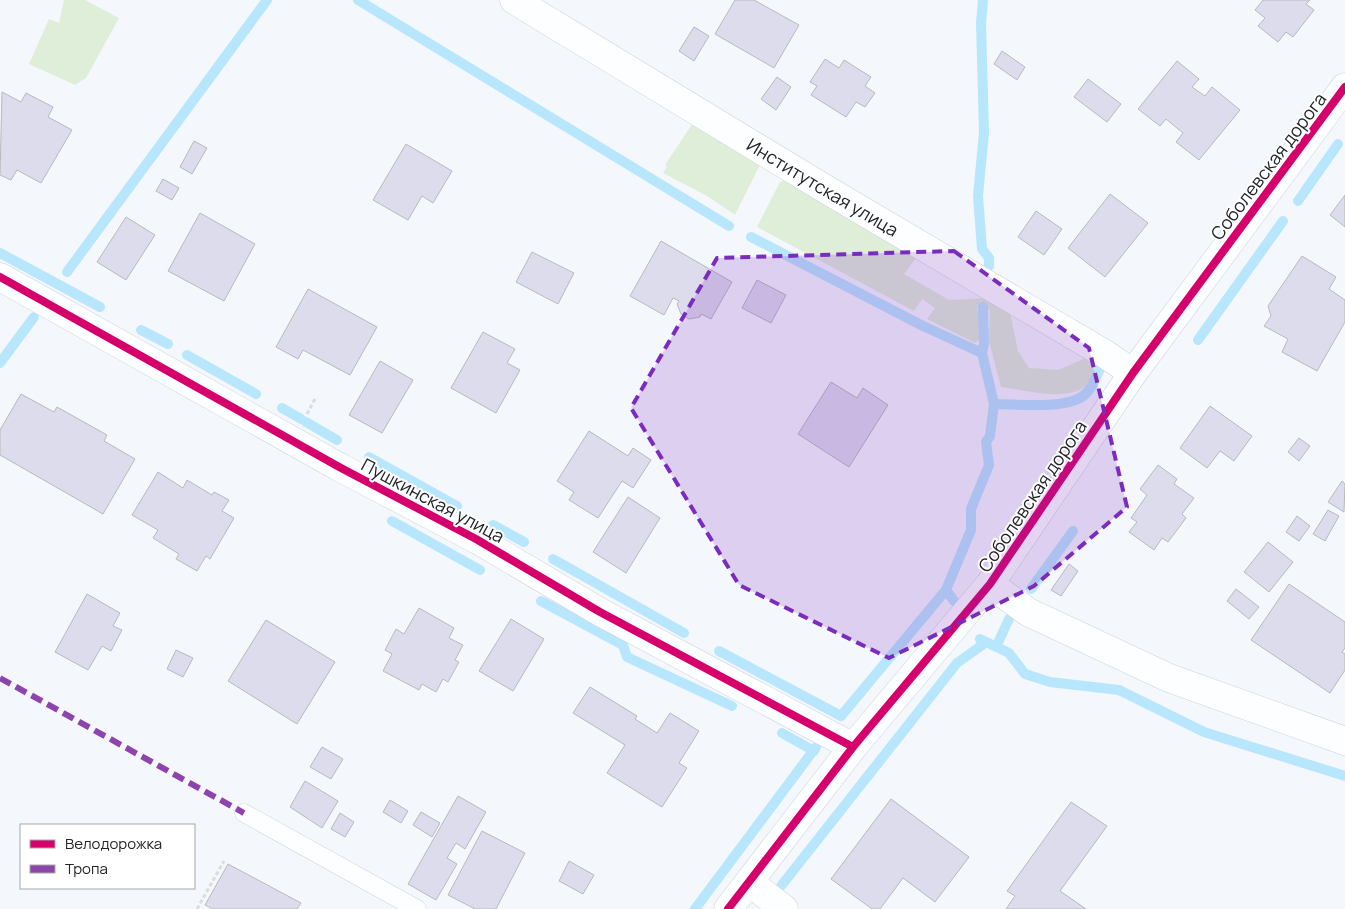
<svg xmlns="http://www.w3.org/2000/svg" width="1345" height="909" viewBox="0 0 1345 909" font-family="Manrope,sans-serif">
  <style>
    .green { fill: #dfeed8 }
    .lines { fill: none; stroke-linecap: round; stroke-linejoin: round }
    .stream { stroke: #b8e7fd; stroke-width: 10 }
    .building { fill: #dcdcec; stroke: #b8b9bd }
    .lane-casing { stroke: #d0d3d6; stroke-width: 19 }
    .street-casing { stroke: #d0d3d6; stroke-width: 29 }
    .secondary-casing { stroke: #d0d3d6; stroke-width: 29 }
    .path { stroke: #dadcdd; stroke-width: 3; stroke-dasharray: 4 2.5; stroke-linecap: butt }
    .lane { stroke: #fdfeff; stroke-width: 18 }
    .street { stroke: #fdfeff; stroke-width: 28 }
    .secondary { stroke: #fdfeff; stroke-width: 28 }
    .quiet { stroke: #8e44ad; stroke-width: 6; stroke-dasharray: 12 6; stroke-linecap: butt }
    .cycleway-casing { stroke: #fff; stroke-width: 11 }
    .cycleway { stroke: #d6006c; stroke-width: 8 }
    .marked { fill: #7b2cbf; fill-opacity: 0.2; stroke: #7b2cbf; stroke-width: 4; stroke-dasharray: 10 6; stroke-linejoin: round }
    .labels { text-anchor: middle; dominant-baseline: central; stroke-width: 4; stroke-linejoin: round; paint-order: stroke }
    .street-label { font-size: 18px; fill: #212326; stroke: #fff }
  </style>
  <rect width="100%" height="100%" fill="#f4f8fc"/>
  <path class="green" d="M64,0H85L119,18L86,78L75,85L29,64L49,19L59,23Z
    M695,120L763,159L735,215L707,196L663,173L667,166L665,165Z
    M794,178L917,257L904,274L949,300L988,298L1010,312L1018,351L1029,368L1058,370L1086,358L1094,369C1088,409 1029,390 1001,387L989,341L990,309L977,308L984,337L975,343L927,319L935,308L922,299L914,311L757,227L780,182Z"/>
  <g class="lines">
    <path class="stream" d="M358,0L729,226
      M983,0L981,23L984,132L978,196L982,249L989,258V266
      M1298,201L1338,144
      M751,237L923,326L982,353
      M0,253L100,307
      M67,272L267,0
      M141,330L168,344
      M1198,340L1283,221
      M187,355L256,394
      M0,363L34,317
      M994,404C1018,404 1060,409 1080,398C1091,392 1095,379 1100,369
      M282,408L301,419
      M306,422L337,440
      M369,457L457,506
      M392,521L480,570
      M493,525L524,542
      M553,559L684,633
      M1031,589L1073,531
      M541,601L623,645L627,657L732,706
      M954,601L946,590L971,530V509L989,465L986,442L990,436L994,404L982,353L984,344L983,307
      M980,639L1009,653L1025,674L1050,682L1119,690L1204,732L1345,776
      M996,647L1009,619
      M719,651L841,716L946,590
      M782,733L814,751
      M781,886L957,663L985,643
      M695,909L816,747"/>
  </g>
  <path class="building" d="M735,0H754L799,25L774,68L715,34Z
    M1263,0H1310L1306,4L1314,10L1293,37L1286,32L1278,42L1258,26L1265,18L1255,10Z
    M694,27L709,36L694,61L679,51Z
    M1002,51L1025,67L1017,80L994,64Z
    M825,59L839,68L844,60L871,77L865,86L875,93L865,107L856,102L846,117L811,95L817,86L810,82Z
    M1177,61L1199,79L1192,87L1205,96L1212,87L1240,110L1199,160L1176,142L1183,133L1166,119L1160,126L1138,109Z
    M777,77L791,87L776,110L761,99Z
    M1088,79L1121,104L1107,122L1074,97Z
    M2,92L21,102L26,93L53,107L48,117L72,130L41,183L17,170L11,180L0,175Z
    M194,141L207,148L192,174L180,167Z
    M406,144L452,171L433,203L422,196L408,220L373,200Z
    M163,179L179,188L172,200L156,191Z
    M1110,194L1148,223L1105,277L1068,248Z
    M1345,195V227L1330,215Z
    M1036,211L1062,229L1044,255L1018,237Z
    M200,213L255,244L224,301L168,271Z
    M126,217L155,235L126,280L97,262Z
    M661,241L732,282L711,319L701,314L700,317L689,319L681,314L677,304L679,301L673,298L664,315L630,296Z
    M532,252L574,273L558,304L516,282Z
    M1302,256L1336,277L1329,289L1345,300V322L1317,371L1282,352L1288,339L1264,326L1271,316L1268,306Z
    M757,280L786,295L771,323L742,308Z
    M308,289L377,327L350,375L303,350L298,359L276,347Z
    M483,332L515,349L507,363L520,370L496,413L451,388Z
    M380,361L413,380L382,433L349,415Z
    M831,382L857,398L863,388L888,405L849,467L798,434Z
    M21,394L54,412L57,407L107,435L104,441L135,459L103,514L0,455V430Z
    M1210,406L1252,436L1234,461L1220,451L1207,468L1180,448Z
    M589,431L628,456L633,448L651,460L633,488L622,481L598,518L569,500L574,492L557,481Z
    M1299,438L1310,446L1299,461L1288,452Z
    M1158,465L1177,479L1174,484L1194,498L1182,514L1186,518L1168,542L1162,538L1154,550L1129,532L1137,522L1131,518L1147,495L1140,489Z
    M158,472L183,488L187,480L212,495L214,492L229,500L222,511L234,518L210,559L206,556L197,571L176,559L179,554L153,538L158,530L132,515Z
    M1342,481L1345,484L1344,512L1328,502Z
    M628,497L660,518L626,573L593,552Z
    M1328,510L1339,516L1325,541L1313,534Z
    M1297,516L1310,526L1299,541L1286,532Z
    M1268,542L1293,562L1269,592L1244,572Z
    M1069,564L1078,571L1061,596L1051,590Z
    M1289,584L1345,622V648L1342,652L1345,654V670L1330,693L1251,640Z
    M1236,589L1259,607L1249,619L1227,601Z
    M87,594L120,613L113,626L122,630L111,651L102,646L88,670L55,652Z
    M419,608L454,628L449,638L463,645L455,660L459,662L448,682L443,679L436,692L422,684L419,690L383,671L392,654L385,650L396,629L404,634Z
    M511,619L544,639L513,691L479,671Z
    M266,620L335,662L297,724L228,681Z
    M176,650L193,658L183,677L167,669Z
    M590,687L637,716L635,719L657,733L670,713L699,731L679,763L687,768L662,807L607,773L625,745L573,713Z
    M322,747L343,759L331,779L310,767Z
    M305,781L338,801L322,828L290,807Z
    M458,796L486,812L465,849L456,843L447,858L457,864L436,900L408,884Z
    M891,799L969,857L935,902L903,878L880,909H872L831,879Z
    M390,800L408,811L401,823L383,812Z
    M1071,802L1107,826L1060,891L1086,909H1006L1015,896L1007,891Z
    M421,812L440,823L432,837L413,825Z
    M340,813L354,822L345,837L331,829Z
    M482,831L525,853L496,909H475L448,895Z
    M569,861L594,875L583,894L559,881Z
    M228,864L301,903L297,909H213L205,905Z"/>
  <g class="lines">
    <defs>
      <path id="lane" d="M244,813L417,909"/>
      <g id="street">
        <path id="s1" d="M514,0L827,190L1105,354L1133,373"/>
        <path d="M0,277L341,468L476,539L600,612L853,747"/>
        <path d="M990,584L1028,612L1169,678L1345,741"/>
        <path d="M749,882L784,909"/>
      </g>
      <path id="secondary" d="M728,909L853,747L990,584L1133,373L1345,87"/>
    </defs>
    <use href="#lane" class="lane-casing"/>
    <use href="#street" class="street-casing"/>
    <use href="#secondary" class="secondary-casing"/>
    <path class="path" d="M307,414L316,397
      M197,909L224,861"/>
    <use href="#lane" class="lane"/>
    <use href="#street" class="street"/>
    <use href="#secondary" class="secondary"/>
    <path class="quiet" d="M0,678L244,813"/>
    <defs>
      <path id="cycleway" d="M0,277L341,468L476,539L600,612L853,747
        M728,909L853,747L990,584L1133,373L1345,87"/>
    </defs>
    <use href="#cycleway" class="cycleway-casing"/>
    <use href="#cycleway" class="cycleway"/>
  </g>
  <path class="marked" d="M954,251L1089,348L1127,507L1034,586L889,658L739,585L631,408L717,258Z"/>
  <g class="labels">
    <g class="street-label">
      <text transform="translate(1268 166) rotate(-53)">Соболевская дорога</text>
      <text stroke="none"><textPath href="#s1" startOffset="361">Институтская улица</textPath></text>
      <text transform="translate(1032 496) rotate(-56)">Соболевская дорога</text>
      <text transform="translate(433 500) rotate(28)">Пушкинская улица</text>
    </g>
  </g>
  <rect x="20" y="824" width="175" height="65" fill="#ffffff" stroke="#a6a7a8"/>
  <rect x="30" y="840" width="25" height="8" fill="#d6006c" stroke="#a6a7a8"/>
  <text x="65" y="849" font-size="15" fill="#212326">Велодорожка</text>
  <rect x="30" y="865" width="25" height="8" fill="#8e44ad" stroke="#a6a7a8"/>
  <text x="65" y="874" font-size="15" fill="#212326">Тропа</text>
</svg>
